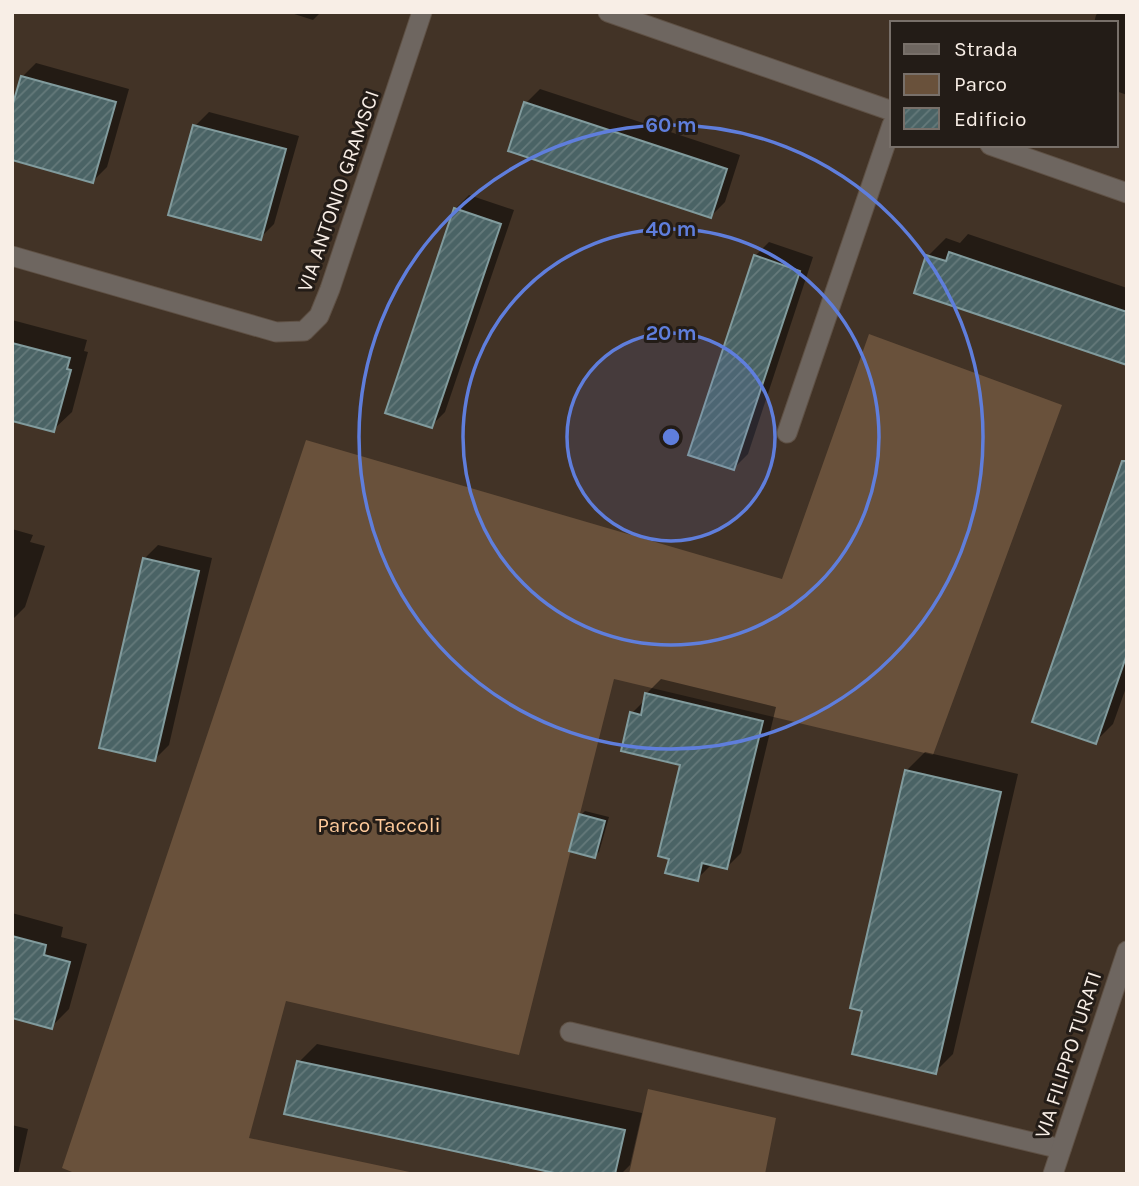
<svg xmlns="http://www.w3.org/2000/svg" width="1139" height="1186" viewBox="0 0 1139 1186" font-family="Karla,sans-serif">
  <style>
    .park { fill: #69513b }
    .shadow { fill: #0007 }
    .building { fill: url(#building-hatch); stroke: #819b9d; stroke-width: 2 }
    .lines { fill: none; stroke-linecap: round; stroke-linejoin: round }
    .service-casing { stroke: #5f5145; stroke-width: 21 }
    .minor-casing { stroke: #5f5145; stroke-width: 21 }
    .service { stroke: #6e6660; stroke-width: 19 }
    .minor { stroke: #6e6660; stroke-width: 19 }
    .ring { fill: none; stroke: #5f7edc; stroke-width: 3.5 }
    .labels { text-anchor: middle; dominant-baseline: central; stroke-width: 6; stroke-linejoin: round; paint-order: stroke }
    .street-label { font-size: 21px; fill: #f8eee6; stroke: #231c17 }
    .park-label { font-size: 21px; fill: #feca9b; stroke: #231c17 }
    .centre { fill: #5f7edc; stroke: #231c17; stroke-width: 3.5 }
    .ring-label { font-size: 21px; text-anchor: middle; font-weight: bold; fill: #5f7edc; stroke: #231c17; stroke-width: 6; stroke-linejoin: round; paint-order: stroke }
  </style>
  <defs>
    <pattern id="building-hatch" width="6" height="6" patternUnits="userSpaceOnUse" patternTransform="scale(1.75)"><rect width="6" height="6" fill="#4a6365"/><path d="M-1 1l2-2M0 6l6-6M5 7l2-2" fill="none" stroke="#657a7b"/></pattern>
  </defs>
  <rect width="100%" height="100%" fill="#423326"/>
  <path class="park" d="M869,334L1062,405L933,755L614,679L519,1055L286,1001L249,1138L419,1174H77L62,1168L306,440L782,579Z
    M648,1089L776,1118L765,1174H629Z"/>
  <path class="shadow" d="M288,12H321L313,20Z
    M1099,12H1127V95L1116,91V23H1094L1096,15Z
    M36,63L129,89L107,167L93,181L22,77Z
    M540,89L740,155L725,202L711,216L526,103Z
    M209,112L299,136L274,224L260,238L195,126Z
    M469,195L514,210L445,412L431,426L455,209Z
    M968,234L1127,288V363L928,256L946,238L960,243Z
    M769,242L813,257L748,454L734,468L755,256Z
    M12,320L87,340L84,351L88,352L72,412L53,430L12,419Z
    M1127,473V685L1113,724L1095,742Z
    M12,529L33,535L30,542L45,546L25,607L12,620Z
    M158,545L212,558L169,745L155,759L144,559Z
    M661,679L776,707L741,853L727,867L712,864L697,879L671,857L682,764L632,713L646,699L647,693Z
    M925,752L1018,774L953,1054L935,1072L907,770Z
    M585,811L609,817L599,852L595,856L581,815Z
    M12,913L63,927L61,937L87,944L69,1009L51,1027L12,1016Z
    M317,1044L642,1113L630,1165L621,1174H567L299,1062Z
    M12,1125L28,1129L18,1174H12Z"/>
  <path class="building" d="M21,76L116,102L93,183L12,160V107Z
    M524,102L727,169L711,218L508,151Z
    M193,125L286,149L261,240L168,215Z
    M454,208L501,224L432,428L385,413Z
    M949,252L1127,312V365L914,293L926,255L946,261Z
    M754,255L800,271L734,470L688,455Z
    M12,343L70,358L67,369L71,370L54,432L12,421Z
    M1122,461H1127V654L1096,744L1032,722Z
    M143,558L199,571L155,761L99,748Z
    M645,693L763,721L727,869L702,863L698,881L665,873L669,859L658,856L680,765L621,751L630,712L641,715Z
    M905,770L1001,792L936,1074L852,1054L862,1011L850,1008Z
    M579,814L605,821L595,858L569,851Z
    M12,936L46,945L44,955L70,962L52,1029L12,1018Z
    M297,1061L625,1130L615,1174H559L284,1114Z"/>
  <g class="lines">
    <defs>
      <path id="service" d="M787,433L892,125
        M570,1032L1061,1149"/>
      <path id="minor" d="M608,12L892,111
        M990,145L1127,193
        M12,256L276,332L304,331L319,316L330,289L422,12
        M1053,1174L1127,951"/>
    </defs>
    <use href="#service" class="service-casing"/>
    <use href="#minor" class="minor-casing"/>
    <use href="#service" class="service"/>
    <use href="#minor" class="minor"/>
  </g>
  <circle cx="671" cy="437" r="104" fill="#5f7edc" fill-opacity=".12"/>
  <g class="ring">
    <circle cx="671" cy="437" r="104"/>
    <circle cx="671" cy="437" r="208"/>
    <circle cx="671" cy="437" r="312"/>
  </g>
  <g class="labels">
    <g class="street-label">
      <text transform="translate(338 191) rotate(-71)">VIA ANTONIO GRAMSCI</text>
      <text transform="translate(1068 1055) rotate(-72)">VIA FILIPPO TURATI</text>
    </g>
    <g class="park-label">
      <text x="379" y="825">Parco Taccoli</text>
    </g>
  </g>
  <circle cx="671" cy="437" r="10" class="centre"/>
  <g class="ring-label">
    <text x="671" y="132">60 m</text>
    <text x="671" y="236">40 m</text>
    <text x="671" y="340">20 m</text>
  </g>
  <rect width="1139" height="1186" fill="none" stroke="#f8eee6" stroke-width="28"/>
  <rect x="890" y="21" width="228" height="126" fill="#231c17" stroke="#78706a" stroke-width="2"/>
  <rect x="904" y="44" width="35" height="10" fill="#6e6660" stroke="#78706a" stroke-width="2"/>
  <text x="954" y="56" font-size="21" fill="#f8eee6">Strada</text>
  <rect x="904" y="74" width="35" height="21" fill="#69513b" stroke="#78706a" stroke-width="2"/>
  <text x="954" y="91" font-size="21" fill="#f8eee6">Parco</text>
  <rect x="904" y="108" width="35" height="21" fill="url(#building-hatch)" stroke="#78706a" stroke-width="2"/>
  <text x="954" y="126" font-size="21" fill="#f8eee6">Edificio</text>
</svg>
